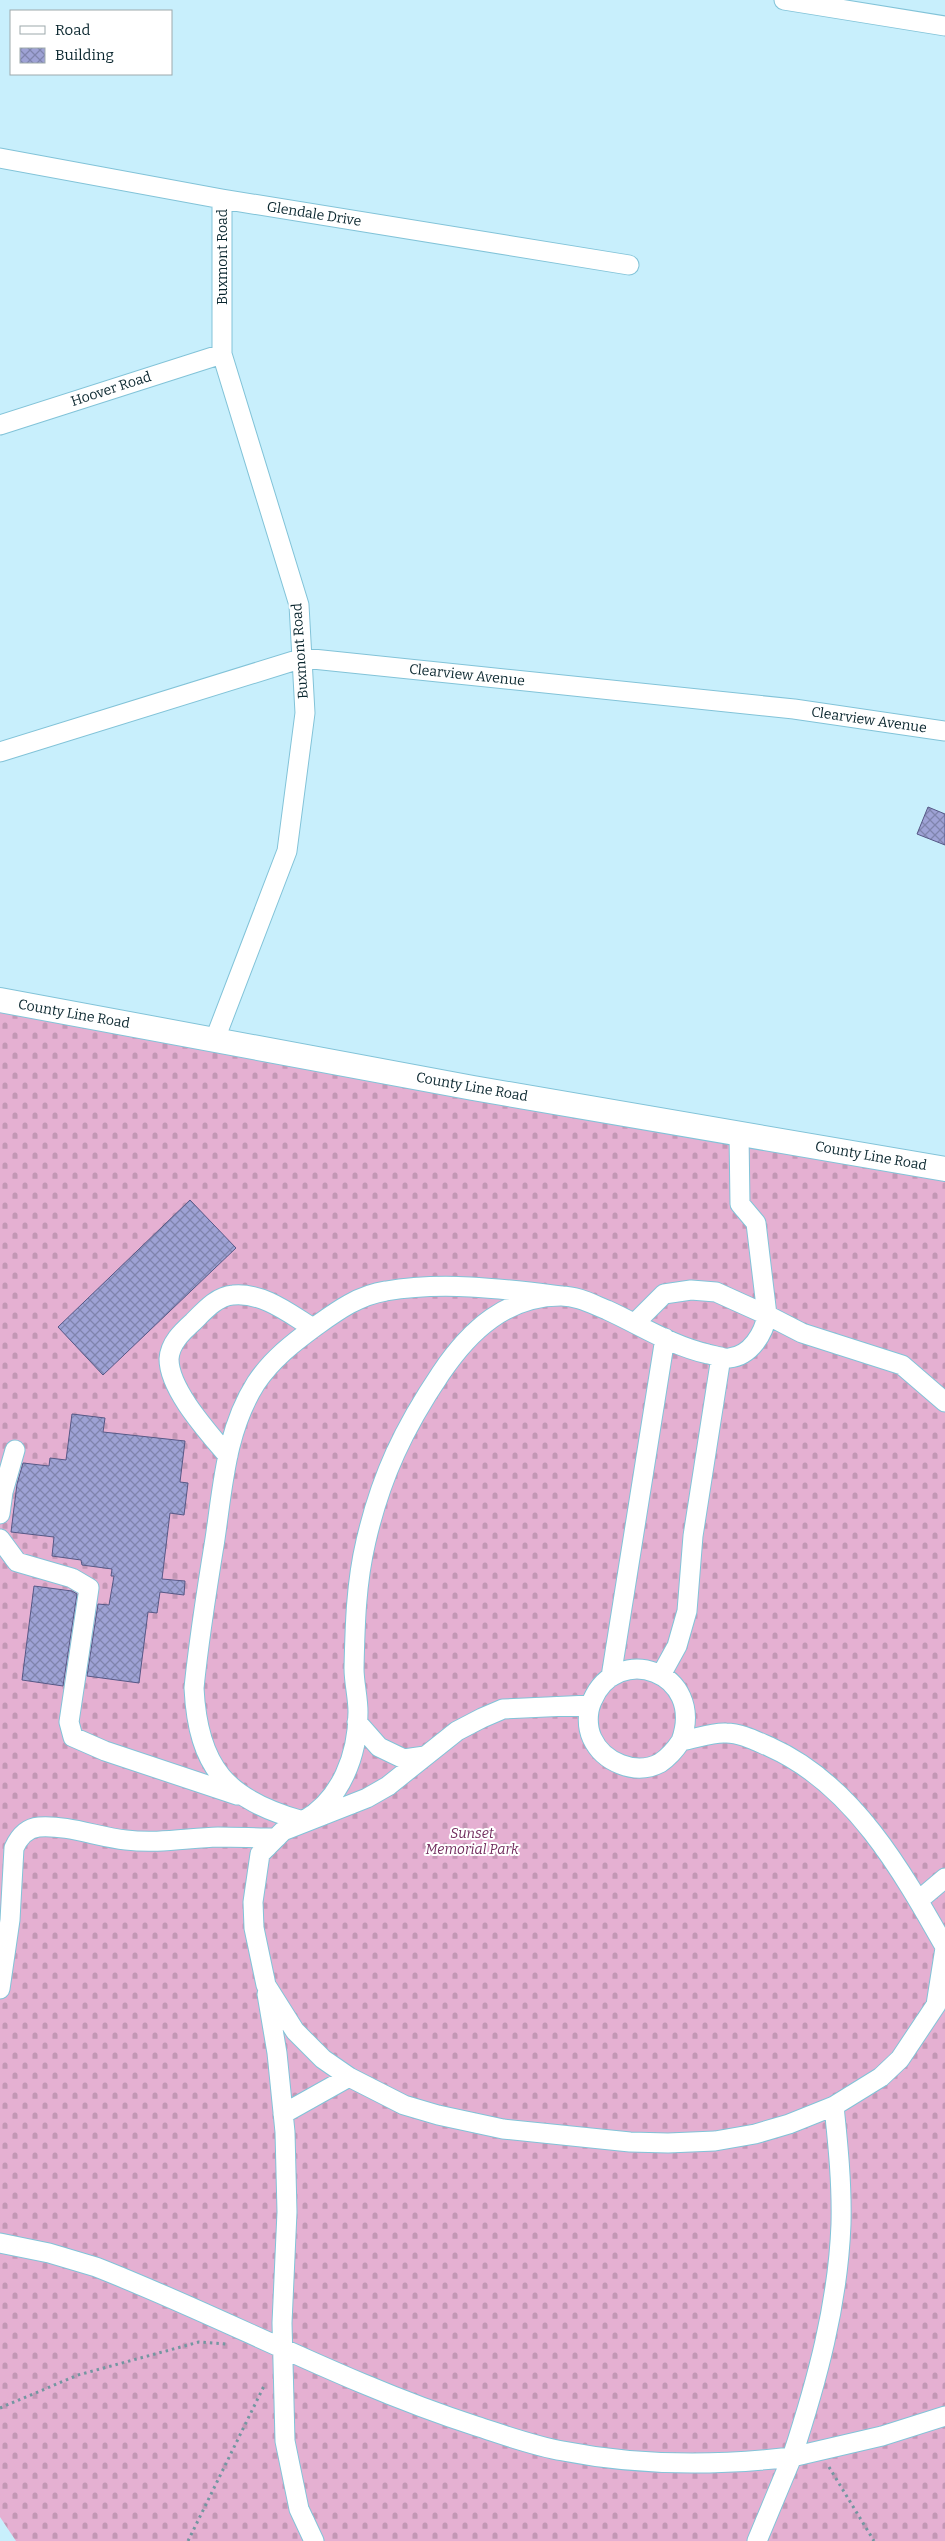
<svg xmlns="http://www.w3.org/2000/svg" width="945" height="2541" viewBox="0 0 945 2541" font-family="Bitter,serif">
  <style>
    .cemetery { fill: url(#cemetery-stones) }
    .building { fill: url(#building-cross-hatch); stroke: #565886 }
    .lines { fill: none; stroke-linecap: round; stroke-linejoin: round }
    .minor-casing { stroke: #82c3d8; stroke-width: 21 }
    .major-casing { stroke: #82c3d8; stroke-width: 26 }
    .path { stroke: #7496a1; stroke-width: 3; stroke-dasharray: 2.5 4; stroke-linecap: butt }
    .minor { stroke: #fff; stroke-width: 19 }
    .major { stroke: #fff; stroke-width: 24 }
    .labels { text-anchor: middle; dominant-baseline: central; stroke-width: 4; stroke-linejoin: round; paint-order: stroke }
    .street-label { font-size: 14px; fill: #0b272f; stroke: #fff }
    .park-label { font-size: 14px; font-style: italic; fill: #732e5f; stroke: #fff }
  </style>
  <defs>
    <pattern id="cemetery-stones" width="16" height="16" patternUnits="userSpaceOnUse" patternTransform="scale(1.25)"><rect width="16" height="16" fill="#e5b0d2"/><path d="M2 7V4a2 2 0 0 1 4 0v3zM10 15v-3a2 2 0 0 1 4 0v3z" fill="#c397b5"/></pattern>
    <pattern id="building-cross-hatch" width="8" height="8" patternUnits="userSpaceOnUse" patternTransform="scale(1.25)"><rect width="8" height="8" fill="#9ea2d5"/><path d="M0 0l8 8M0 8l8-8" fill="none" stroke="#7f84ad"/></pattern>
  </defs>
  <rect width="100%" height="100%" fill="#c8effc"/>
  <path class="cemetery" d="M0,1000L945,1165V2541H16L0,2517Z"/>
  <path class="building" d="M928,807L945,814V845L917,834Z
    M190,1200L236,1248L103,1375L58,1327Z
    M72,1414L105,1418L103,1432L185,1441L180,1482L188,1483L184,1515L170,1513L162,1579L185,1581L184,1595L160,1592L157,1613L148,1612L139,1683L87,1676L98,1604L109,1605L114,1576H111L112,1569L82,1565L81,1560L52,1556L54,1537L11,1532L17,1484L23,1463L49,1466L50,1458L66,1460Z
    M34,1586L72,1591L77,1594L63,1686L22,1680Z"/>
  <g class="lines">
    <defs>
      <path id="minor" d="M784,0L945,26
        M0,158L222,199L629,265
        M0,425L222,354
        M0,752L303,658L794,709L945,731
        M215,1039L287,851L305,713L299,605L222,354V199
        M739,1134L740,1204L756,1223L767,1315L802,1333L902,1365L945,1402
        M562,1296C504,1289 444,1281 386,1291C359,1295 337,1311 316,1326C293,1343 272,1359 256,1383C226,1430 223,1485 215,1539C207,1588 199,1638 194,1688C198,1768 227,1800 303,1821C341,1800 358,1755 358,1712C358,1697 354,1683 354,1668C355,1625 356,1583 366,1541C381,1476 404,1428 441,1373C470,1330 507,1296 561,1296C578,1296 592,1304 607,1310C640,1325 672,1346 708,1354C714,1355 723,1359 729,1358C751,1356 764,1333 767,1315L716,1292L691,1290L664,1294L635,1323
        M228,1456C209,1433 169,1390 169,1359C170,1343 182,1332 193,1322C204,1311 217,1296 233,1295C263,1292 290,1314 313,1328
        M0,1514L3,1492L15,1450
        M0,1539L17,1562L72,1578L89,1588L69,1722L73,1737L105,1751L237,1795
        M661,1675L677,1646L687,1611L693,1536L721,1357
        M611,1677L665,1338
        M590,1705L503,1709L482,1718L457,1731L388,1786L367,1798L283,1831L260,1854L253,1902L254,1928L266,1985L295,2031L323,2059L349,2077L404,2105L438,2115L503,2129L630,2142L668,2143L715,2141L755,2134L789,2124L834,2106L881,2077L900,2059L936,2005L945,1948
        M357,1722L379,1747L404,1759L425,1756
        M681,1741C706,1672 617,1641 592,1701C587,1712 587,1727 592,1738C603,1762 635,1776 660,1763C669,1757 675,1750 681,1741C695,1739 712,1732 726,1733C741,1733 756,1741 770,1747C853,1784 902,1871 945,1947
        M919,1900L945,1878
        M0,1989L10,1920L14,1848C19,1837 27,1828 39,1827C68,1825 98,1837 126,1840C157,1844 188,1838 218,1837C238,1837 257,1838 276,1838
        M267,1994L277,2053L285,2132L287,2212L282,2323L285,2441L299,2509L314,2541
        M283,2114L349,2077
        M0,2243L49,2253L96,2267C224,2317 345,2384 476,2426C504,2435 533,2446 563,2451C639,2466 715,2466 792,2457C817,2381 838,2304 841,2224C842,2184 838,2145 834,2106
        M757,2541L792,2457L882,2436L945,2416"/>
      <path id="major" d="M0,1000L473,1088L945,1169"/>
    </defs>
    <use href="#minor" class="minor-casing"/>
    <use href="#major" class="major-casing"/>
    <path class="path" d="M0,2408L78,2375L199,2342L226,2344
      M829,2467L874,2541
      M188,2541L265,2384"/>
    <use href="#minor" class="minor"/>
    <use href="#major" class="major"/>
  </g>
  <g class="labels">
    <g class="street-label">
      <text transform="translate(314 214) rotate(9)">Glendale Drive</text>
      <text transform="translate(222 257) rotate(-90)">Buxmont Road</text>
      <text transform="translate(111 389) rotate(-18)">Hoover Road</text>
      <text transform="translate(300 651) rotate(-94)">Buxmont Road</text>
      <text transform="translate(467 675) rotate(6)">Clearview Avenue</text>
      <text transform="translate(869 720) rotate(8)">Clearview Avenue</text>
      <text transform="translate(74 1014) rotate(10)">County Line Road</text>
      <text transform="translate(472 1087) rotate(10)">County Line Road</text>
      <text transform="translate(871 1156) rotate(10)">County Line Road</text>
    </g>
    <g class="park-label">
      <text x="472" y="1833">Sunset<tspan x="472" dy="16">Memorial Park</tspan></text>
    </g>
  </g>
  <rect x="10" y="10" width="162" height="65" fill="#ffffff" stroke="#9da9ac"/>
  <rect x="20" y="26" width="25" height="8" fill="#ffffff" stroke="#9da9ac"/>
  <text x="55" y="35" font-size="15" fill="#0b272f">Road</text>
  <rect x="20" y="48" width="25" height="15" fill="url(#building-cross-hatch)" stroke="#9da9ac"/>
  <text x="55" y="60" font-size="15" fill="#0b272f">Building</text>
</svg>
